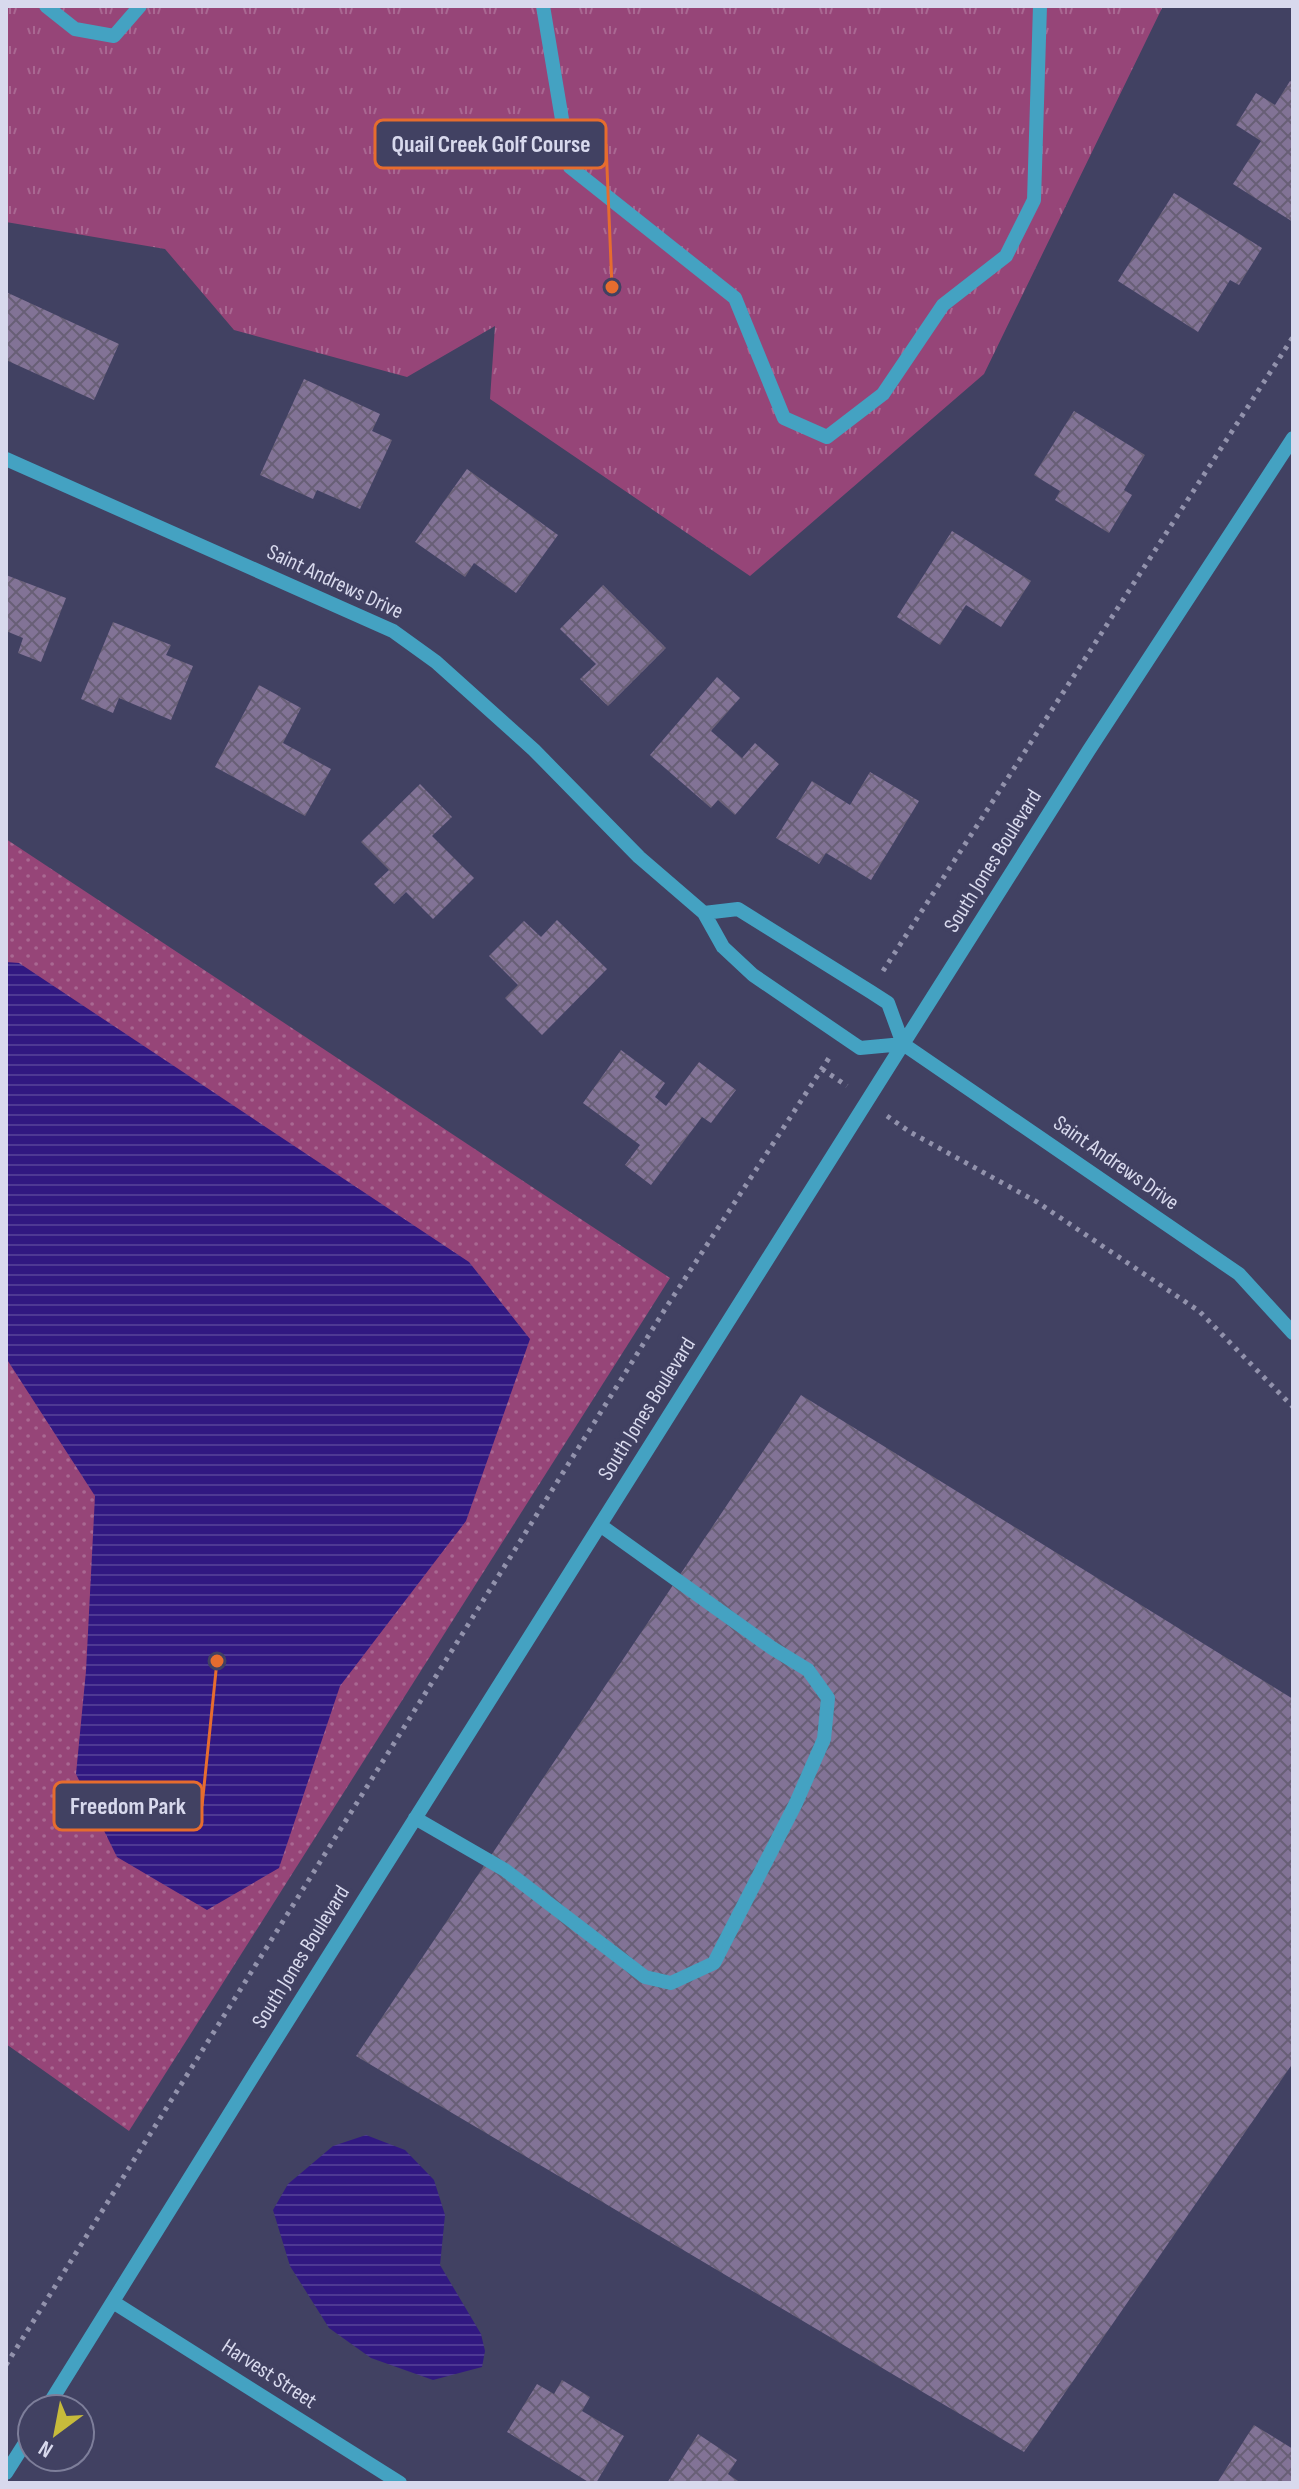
<svg xmlns="http://www.w3.org/2000/svg" width="1299" height="2489" viewBox="0 0 1299 2489" font-family="'Sofia Sans Condensed',sans-serif">
  <style>
    .grass { fill: url(#grass-tufts) }
    .park { fill: url(#park-dots) }
    .water { fill: url(#water-rules) }
    .building { fill: url(#building-cross-hatch) }
    .lines { fill: none; stroke-linecap: round; stroke-linejoin: round }
    .path { stroke: #9292ac; stroke-width: 5; stroke-dasharray: 4 6; stroke-linecap: butt }
    .minor { stroke: #44a2c2; stroke-width: 14 }
    .labels { text-anchor: middle; dominant-baseline: central; stroke-width: 8; stroke-linejoin: round; paint-order: stroke }
    .street-label { font-size: 22px; fill: #d8d9ed; stroke: #414162 }
    .leader { fill: none; stroke: #e66c2e; stroke-width: 3 }
    .callout-dot { fill: #e66c2e; stroke: #414162; stroke-width: 3 }
    .callout { fill: #414162; stroke: #e66c2e; stroke-width: 3 }
    .callout-label { font-size: 24px; text-anchor: middle; font-weight: bold; fill: #d8d9ed }
  </style>
  <defs>
    <pattern id="grass-tufts" width="24" height="20" patternUnits="userSpaceOnUse" patternTransform="scale(2)"><rect width="24" height="20" fill="#964578"/><path d="M3 7l-1-3M5 7V3M7 7l1-3M15 17l-1-3M17 17v-4M19 17l1-3" fill="none" stroke="#a96892"/></pattern>
    <pattern id="park-dots" width="8" height="8" patternUnits="userSpaceOnUse" patternTransform="scale(2)"><rect width="8" height="8" fill="#964578"/><path d="M2 2h.1M6 6h.1" fill="none" stroke="#a96892" stroke-width="1.8" stroke-linecap="round"/></pattern>
    <pattern id="water-rules" width="6" height="5" patternUnits="userSpaceOnUse" patternTransform="scale(2)"><rect width="6" height="5" fill="#311881"/><path d="M0 2.5h6" fill="none" stroke="#4e3993"/></pattern>
    <pattern id="building-cross-hatch" width="8" height="8" patternUnits="userSpaceOnUse" patternTransform="scale(2)"><rect width="8" height="8" fill="#827396"/><path d="M0 0l8 8M0 8l8-8" fill="none" stroke="#685f76"/></pattern>
  </defs>
  <rect width="100%" height="100%" fill="#414162"/>
  <path class="grass" d="M6,6H1163L984,374L750,576L490,399L495,326L407,377L234,330L165,249L6,222Z"/>
  <path class="park" d="M6,839L670,1278L129,2131L6,2044Z"/>
  <path class="water" d="M6,962L19,963L469,1262L530,1339L466,1521L340,1686L279,1868L207,1910L117,1857L76,1774L86,1671L95,1496L6,1358Z
    M366,2135L405,2150L434,2180L445,2215L440,2265L481,2334L485,2351L482,2367L433,2380L371,2358L329,2328L290,2266L273,2210L288,2184L333,2146Z"/>
  <path class="building" d="M1290,81L1293,83V222L1233,184L1261,141L1236,125L1256,93L1275,105Z
    M1174,193L1262,248L1239,285L1230,280L1198,332L1118,281Z
    M6,292L119,344L94,400L6,360Z
    M304,379L380,414L372,431L392,440L360,509L317,490L313,499L260,475Z
    M1074,411L1145,455L1124,490L1132,495L1109,533L1055,500L1060,491L1034,475Z
    M467,469L558,535L516,593L474,563L465,577L415,542Z
    M952,531L1031,581L1001,627L966,605L940,645L897,617Z
    M6,575L66,598L41,662L18,653L23,638L6,631Z
    M603,585L666,648L608,706L580,679L596,664L560,629Z
    M113,622L171,645L166,655L193,666L171,720L119,698L113,713L81,699Z
    M717,677L740,698L711,731L742,758L755,743L779,764L735,815L718,800L711,808L650,755Z
    M259,685L301,708L283,743L331,769L305,816L215,767Z
    M870,772L919,801L871,880L826,853L819,864L776,838L812,781L850,805Z
    M420,784L452,817L432,836L474,878L433,919L406,892L394,904L374,884L389,870L361,842Z
    M557,920L607,969L542,1035L505,998L518,985L489,956L524,921L541,937Z
    M621,1050L665,1083L655,1097L666,1106L699,1062L736,1090L711,1123L702,1117L651,1185L625,1165L640,1145L583,1103Z
    M801,1395L1293,1699V2063L1024,2452L356,2056Z
    M562,2380L590,2397L582,2411L624,2436L596,2483H590L507,2432L537,2384L554,2394Z
    M1254,2425L1293,2449V2483H1217Z
    M698,2434L737,2460L728,2474L741,2483H667Z"/>
  <g class="lines">
    <path class="path" d="M883,971L1293,337
      M822,1069L847,1086
      M887,1116L910,1132L1037,1202L1199,1311L1293,1407
      M6,2365L667,1306L829,1058"/>
    <path class="minor" d="M46,6L75,29L114,36L140,6
      M543,6L570,167L735,298L784,418L827,437L883,394L943,305L1006,256L1034,200L1040,6
      M6,459L393,631L436,662L534,750L639,857L704,913L723,947L753,975L860,1048L903,1044
      M704,913L738,909L871,992L888,1003L903,1044L1239,1274L1293,1333
      M415,1818L505,1870L645,1977L671,1983L714,1963L796,1803L824,1739L828,1698L808,1670L772,1648L600,1525
      M113,2302L400,2483
      M46,2409L258,2068L903,1044L1089,750L1293,438
      M6,2473L32,2432"/>
  </g>
  <g class="labels">
    <g class="street-label">
      <text transform="translate(335 582) rotate(25)">Saint Andrews Drive</text>
      <text transform="translate(993 861) rotate(-58)">South Jones Boulevard</text>
      <text transform="translate(1116 1163) rotate(35)">Saint Andrews Drive</text>
      <text transform="translate(647 1409) rotate(-58)">South Jones Boulevard</text>
      <text transform="translate(301 1957) rotate(-58)">South Jones Boulevard</text>
      <text transform="translate(269 2374) rotate(33)">Harvest Street</text>
    </g>
  </g>
  <path class="leader" d="M612 287L606 144M217 1661L202 1806"/>
  <g class="callout-dot">
    <circle cx="612" cy="287" r="8"/>
    <circle cx="217" cy="1661" r="8"/>
  </g>
  <g class="callout">
    <rect x="375" y="120" width="231" height="48" rx="8"/>
    <rect x="54" y="1782" width="148" height="48" rx="8"/>
  </g>
  <g class="callout-label">
    <text x="491" y="152">Quail Creek Golf Course</text>
    <text x="128" y="1814">Freedom Park</text>
  </g>
  <rect width="1299" height="2489" fill="none" stroke="#d8d9ed" stroke-width="16"/>
  <g transform="translate(56 2433) rotate(212)"><circle r="38" fill="#414162" stroke="#7d7e9a" stroke-width="2"/>
  <path d="M0-6L14 30L0 20L-14 30Z" fill="#c7bb3b"/>
  <text y="-12" font-size="22" font-weight="bold" text-anchor="middle" fill="#d8d9ed">N</text>
  </g>
</svg>
